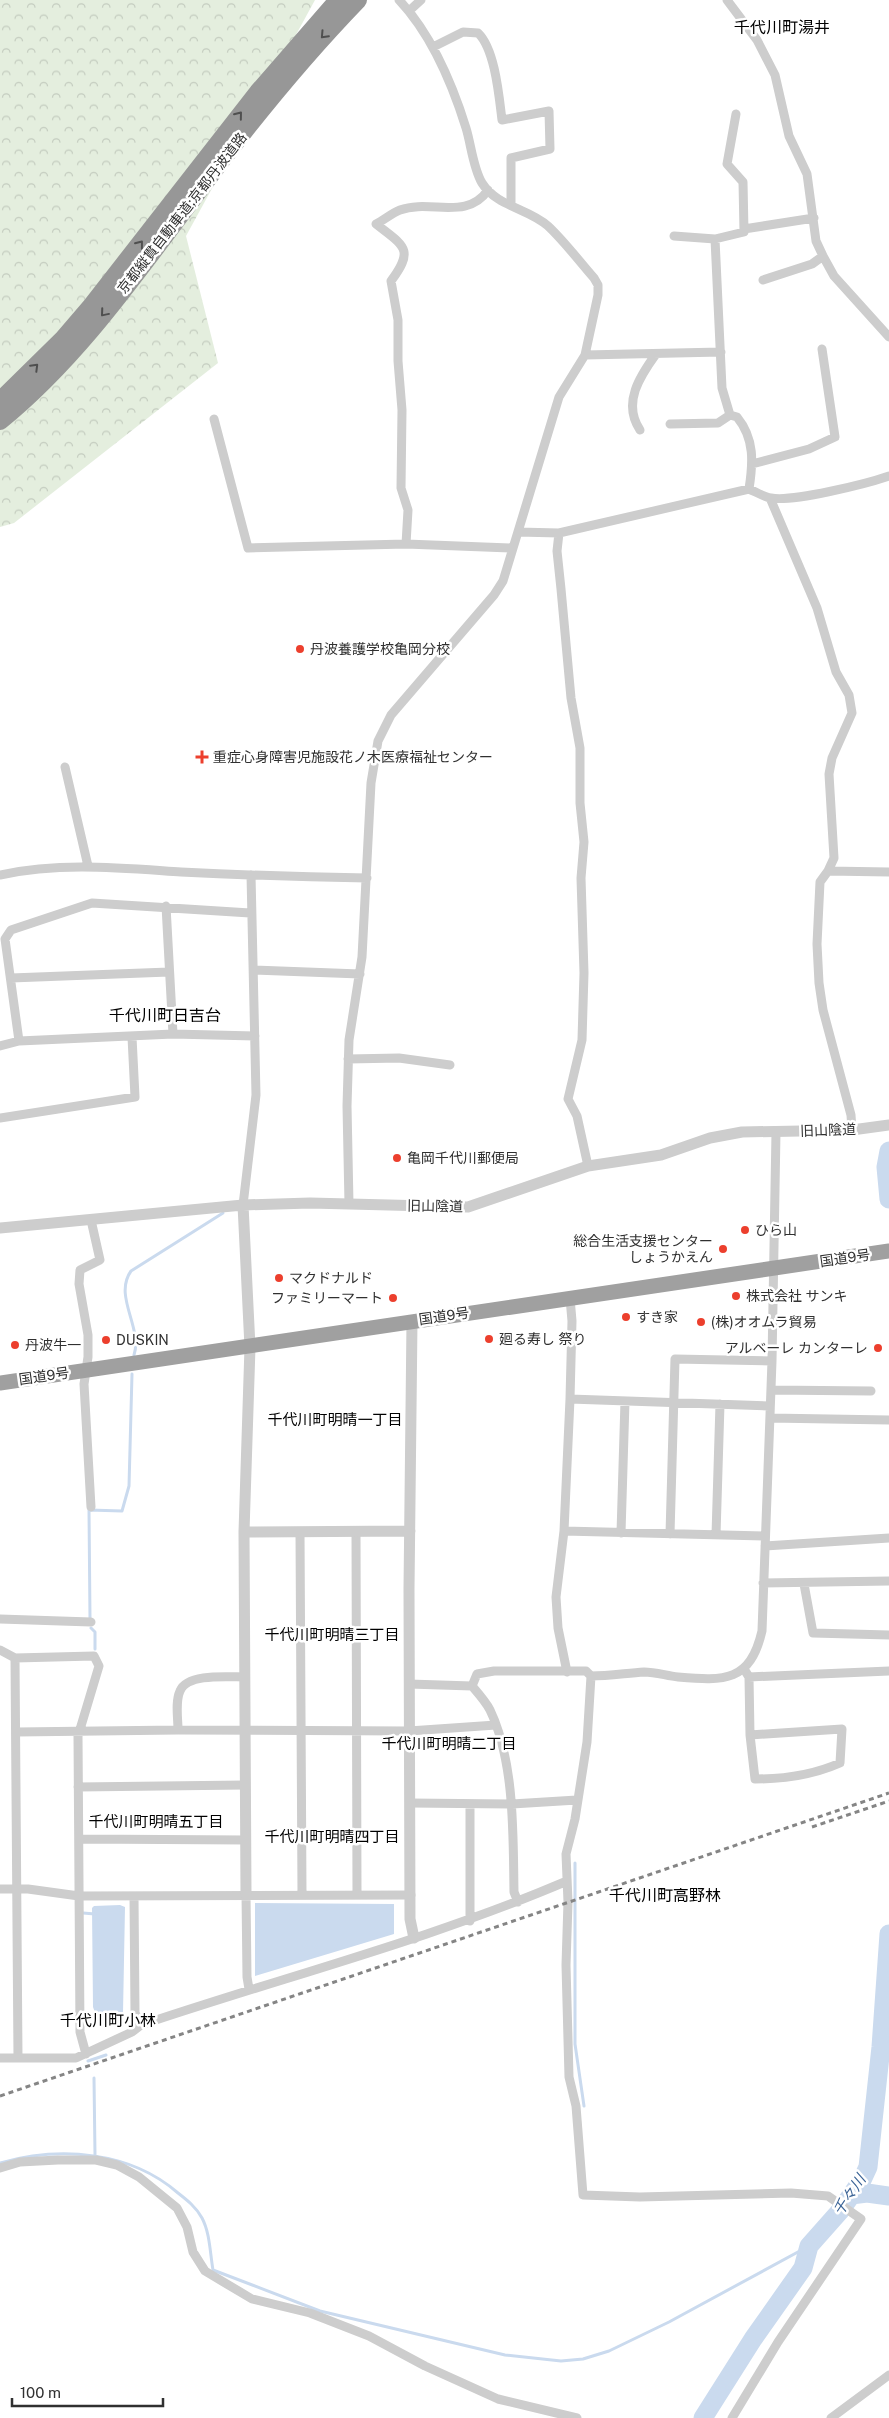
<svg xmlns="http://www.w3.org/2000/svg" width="889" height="2418" viewBox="0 0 889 2418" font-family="'Public Sans','Noto Sans JP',sans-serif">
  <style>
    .forest { fill: url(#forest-crowns) }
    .water { fill: #cadaee }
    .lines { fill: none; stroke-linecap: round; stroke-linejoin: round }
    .stream { stroke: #cadaee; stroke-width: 3 }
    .river { stroke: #cadaee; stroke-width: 19 }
    .minor { stroke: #cdcdcd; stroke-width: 9 }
    .tertiary { stroke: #cdcdcd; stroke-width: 11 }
    .trunk { stroke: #a0a0a0; stroke-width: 15 }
    .motorway { stroke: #979797; stroke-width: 18 }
    .rail { stroke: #858585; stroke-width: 3; stroke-dasharray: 5 4; stroke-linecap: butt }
    .oneway { stroke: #4f4f4f }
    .poi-dot { fill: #ec3f2d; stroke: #fff; stroke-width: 2 }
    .labels { text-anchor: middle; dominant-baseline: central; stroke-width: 5; stroke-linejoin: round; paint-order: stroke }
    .street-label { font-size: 14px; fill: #303030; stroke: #fff }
    .poi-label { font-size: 14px; fill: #303030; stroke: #fff; text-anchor: start }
    .neighbourhood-label { font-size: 15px; fill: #000; stroke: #fff }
    .water-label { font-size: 15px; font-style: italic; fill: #3a6396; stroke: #fff }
    .quarter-label { font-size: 16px; fill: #000; stroke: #fff }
  </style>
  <defs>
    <pattern id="forest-crowns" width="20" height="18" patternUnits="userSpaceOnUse" patternTransform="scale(1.25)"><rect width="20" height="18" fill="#e4eede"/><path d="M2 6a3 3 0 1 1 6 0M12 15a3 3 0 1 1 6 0" fill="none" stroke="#c4ccbf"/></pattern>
  </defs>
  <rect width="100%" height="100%" fill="#fff"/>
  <path class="forest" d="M0,0H315L186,236L218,363L14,523L0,527Z"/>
  <path class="water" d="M255,1903L394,1904V1934L255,1976Z
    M120,1905L125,1907L123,2013L117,2023L100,2027L93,2007L92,1908L94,1906Z"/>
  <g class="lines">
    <path class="stream" d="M134,1355C143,1328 113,1296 131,1271L223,1213
      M90,1618L89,1510L122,1511L129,1486L132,1374
      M91,1628L95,1632V1649
      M575,1863V2044L584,2106
      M83,1913L95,1914
      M88,2061L106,2055
      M94,2078L95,2155
      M0,2163C60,2146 130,2151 178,2193C187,2200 196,2207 202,2218C210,2233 210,2253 213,2270L320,2311L505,2355L561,2361L583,2359L609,2351L669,2322L809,2246"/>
    <path class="river" d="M889,1151L886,1167L889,1199
      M851,2195L867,2193L889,2196
      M703,2418L753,2339L803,2268L809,2246L840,2211L862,2180L868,2167L881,2047L889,1934"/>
    <path class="minor" d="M727,0L757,40L775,75L789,136L807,174L816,241L823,256L834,276L889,337
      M409,11L421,0
      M433,47L463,32L478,33C495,49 499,96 502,120L549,111L550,149L511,158V205
      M744,229L814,218
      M674,236L715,239L744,232L743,182L727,164L736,114
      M715,239L722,388L730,415L737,417C755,439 753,463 749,489
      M763,280L812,264L823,256
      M585,355L721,352
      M214,419L248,548L406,544L513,548
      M670,424L718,423L730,415
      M640,430C622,403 640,376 656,354
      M752,464L809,449L835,437L822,349
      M770,498L817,608L836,672L849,695L852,713L832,758L829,774L834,858L828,871L820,882L817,944L819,983L823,1010L851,1115L852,1130
      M518,532L559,533L749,489C756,492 764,497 771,498C793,502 866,484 889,476
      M559,533L557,551L561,589L571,698L580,748V803L584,842L581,878L584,973L582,1040L568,1099L577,1116L588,1166
      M406,544L408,510L401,488L402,410L398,361V320L391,281C415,249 404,246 376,224C384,220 392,213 400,210C430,199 467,221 488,190
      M65,767L88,866
      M828,871L889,872
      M0,875C61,862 120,868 181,872C243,875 305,877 367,878
      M166,906L173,1034
      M254,970L360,974
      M11,978L169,972
      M19,1041L5,939L11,930L92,903L250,913
      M0,1046L19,1041L173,1034L255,1036
      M348,1059L399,1058L450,1065
      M0,1118L135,1097L132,1037
      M349,1204L347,1106L349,1040L362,957L371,783L378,741L391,715L494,595L503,581L559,397L585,355L598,295V285L594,278C579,261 565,242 548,226C528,208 497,207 482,183C473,168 471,144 466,128C452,83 431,34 399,0
      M243,1205L256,1095L251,875
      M771,1390L871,1391
      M570,1399L770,1406
      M770,1418L889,1420
      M91,1507L84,1384L88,1357V1335L79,1284L80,1270L100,1260L91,1220
      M356,1531L357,1894
      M564,1531L765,1536
      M300,1532L302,1894
      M621,1533L625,1401
      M670,1534L675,1359L772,1361
      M716,1535L720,1404
      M765,1546L889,1538
      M763,1583L889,1581
      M804,1584L813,1633L889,1635
      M0,1619L91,1622
      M0,1650L15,1658L94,1656L99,1666L78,1736L80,2032L86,2054
      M15,1658L18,2058
      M744,1669L749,1677L750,1735L755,1779C785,1779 813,1775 840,1763L842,1729L750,1735
      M567,1672L558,1628L556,1597L564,1531L570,1399L572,1321L570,1298
      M591,1676L587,1742L575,1819L566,1854L568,1902L566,1965L569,2077L576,2106L583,2195L640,2197L791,2193L828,2196L861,2219L778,2342L732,2418
      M749,1677L889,1671
      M409,1684L472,1686C478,1693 486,1702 490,1710C515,1762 513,1836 514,1892L518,1902
      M472,1686L477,1674L494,1671H586L591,1676C609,1676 627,1673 644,1672C656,1672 667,1676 678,1677C725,1681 750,1682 762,1631L772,1361L776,1132
      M178,1730C178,1718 175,1702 180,1691C187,1673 228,1677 245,1677
      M17,1732L178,1730L409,1731L496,1725
      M78,1787L245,1785
      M410,1803L512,1804L577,1800
      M470,1804V1921
      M79,1839L246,1840
      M0,1889H28L79,1896L411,1895
      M246,1894L247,1977L249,1989
      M134,1896L135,2013L141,2025
      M0,2058H76L132,2032L141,2025C283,1977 429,1940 567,1881
      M0,2168L20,2162L58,2160H96L117,2165L139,2177L177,2208L187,2227L193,2252L205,2271L252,2299L310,2313L369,2336L425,2366L498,2399L577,2418
      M831,2418L889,2375"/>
    <path class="tertiary" d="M243,1205L250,1347L244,1532L246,1894
      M0,1228L243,1205L310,1203L468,1207L588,1166L661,1155L710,1138L742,1132L852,1130L889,1125
      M412,1321L409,1589L410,1919L414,1938
      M244,1532L410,1531"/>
    <path class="trunk" d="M0,1383L889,1251"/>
    <path class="motorway" d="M0,401L62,340L92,305L258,92L338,0
      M0,421C79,357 139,269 200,189C249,123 301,59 358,0"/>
    <path class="rail" d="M812,1827L889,1801
      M0,2096L889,1793"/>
  </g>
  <defs><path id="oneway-chevron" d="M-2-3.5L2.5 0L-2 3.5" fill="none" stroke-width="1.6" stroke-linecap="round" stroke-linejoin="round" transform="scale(1.25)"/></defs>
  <g class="oneway">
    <use href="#oneway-chevron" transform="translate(324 35) rotate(133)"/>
    <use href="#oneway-chevron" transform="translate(239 115) rotate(-51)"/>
    <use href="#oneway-chevron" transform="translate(140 244) rotate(-52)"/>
    <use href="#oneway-chevron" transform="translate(104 313) rotate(130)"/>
    <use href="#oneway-chevron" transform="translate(35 367) rotate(-45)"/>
  </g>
  <g class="poi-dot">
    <circle cx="300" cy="649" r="5"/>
    <path d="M199.5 749.5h5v5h5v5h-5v5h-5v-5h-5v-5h5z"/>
    <circle cx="397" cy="1158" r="5"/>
    <circle cx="745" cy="1230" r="5"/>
    <circle cx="723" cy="1249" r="5"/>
    <circle cx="279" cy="1278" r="5"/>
    <circle cx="736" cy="1296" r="5"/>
    <circle cx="393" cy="1298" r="5"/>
    <circle cx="626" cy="1317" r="5"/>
    <circle cx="701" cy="1322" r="5"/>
    <circle cx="489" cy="1339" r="5"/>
    <circle cx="106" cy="1340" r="5"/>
    <circle cx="15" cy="1345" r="5"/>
    <circle cx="878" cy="1348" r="5"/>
  </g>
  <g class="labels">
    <g class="street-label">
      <text transform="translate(182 213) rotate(-52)">京都縦貫自動車道;京都丹波道路</text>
      <text transform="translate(828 1130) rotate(-2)">旧山陰道</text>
      <text transform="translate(435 1206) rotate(1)">旧山陰道</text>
      <text transform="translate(845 1258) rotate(-8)">国道9号</text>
      <text transform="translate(444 1316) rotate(-8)">国道9号</text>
      <text transform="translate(44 1376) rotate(-8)">国道9号</text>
    </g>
    <g class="poi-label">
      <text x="310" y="649">丹波養護学校亀岡分校</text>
      <text x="213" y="757">重症心身障害児施設花ノ木医療福祉センター</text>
      <text x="407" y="1158">亀岡千代川郵便局</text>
      <text x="755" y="1230">ひら山</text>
      <text x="713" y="1241" text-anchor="end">総合生活支援センター<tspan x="713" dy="16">しょうかえん</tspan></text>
      <text x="289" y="1278">マクドナルド</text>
      <text x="746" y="1296">株式会社 サンキ</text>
      <text x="383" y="1298" text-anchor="end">ファミリーマート</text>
      <text x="636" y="1317">すき家</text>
      <text x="711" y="1322">(株)オオムラ貿易</text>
      <text x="499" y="1339">廻る寿し 祭り</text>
      <text x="116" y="1340">DUSKIN</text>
      <text x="25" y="1345">丹波牛一</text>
      <text x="868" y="1348" text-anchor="end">アルベーレ カンターレ</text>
    </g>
    <g class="neighbourhood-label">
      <text x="335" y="1419">千代川町明晴一丁目</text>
      <text x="332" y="1634">千代川町明晴三丁目</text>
      <text x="449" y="1743">千代川町明晴二丁目</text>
      <text x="156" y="1821">千代川町明晴五丁目</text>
      <text x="332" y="1836">千代川町明晴四丁目</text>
    </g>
    <g class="water-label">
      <text transform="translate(849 2195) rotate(-56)">千々川</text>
    </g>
    <g class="quarter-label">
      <text x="782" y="27">千代川町湯井</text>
      <text x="165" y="1015">千代川町日吉台</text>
      <text x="665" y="1895">千代川町高野林</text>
      <text x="108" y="2020">千代川町小林</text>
    </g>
  </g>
  <path d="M12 2398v8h151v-8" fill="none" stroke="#303030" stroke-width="2.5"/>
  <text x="20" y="2398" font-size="15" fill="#303030" stroke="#ffffff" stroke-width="4" paint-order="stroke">100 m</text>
</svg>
